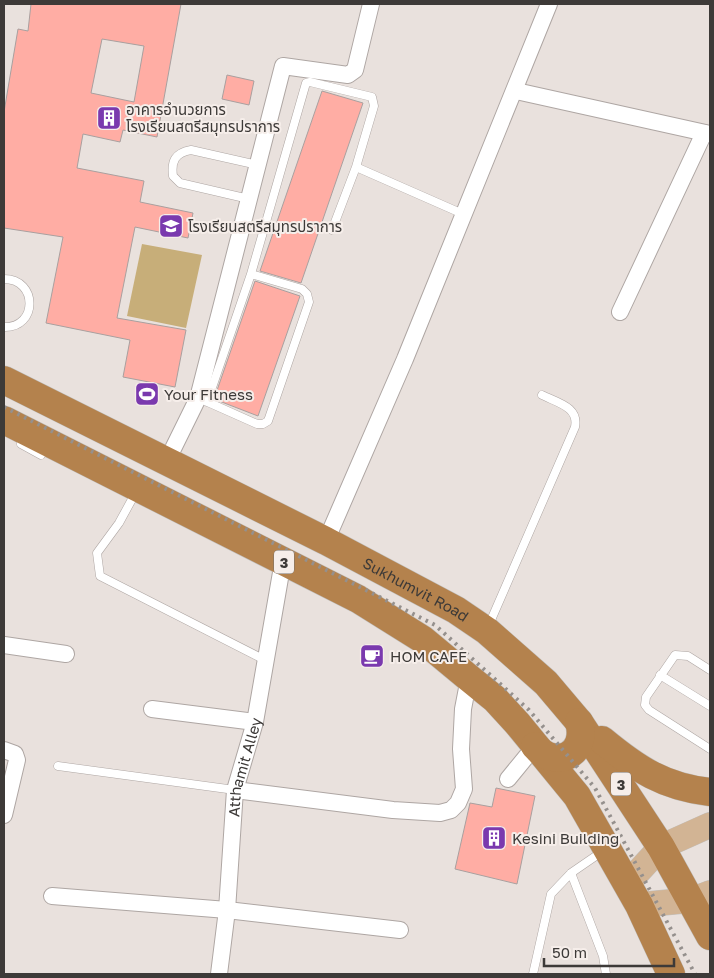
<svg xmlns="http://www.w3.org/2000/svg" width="714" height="978" viewBox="0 0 714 978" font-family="'Golos Text','Noto Sans Thai',sans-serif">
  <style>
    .green { fill: #c7ae79 }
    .building { fill: #ffada4; stroke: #a9a09f; fill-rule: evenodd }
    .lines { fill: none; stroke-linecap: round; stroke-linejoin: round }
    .lane-casing { stroke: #aea6a3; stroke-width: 9 }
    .street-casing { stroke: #aea6a3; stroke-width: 18 }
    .primary-casing { stroke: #c1c0bf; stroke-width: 26 }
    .highway-casing { stroke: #c1c0bf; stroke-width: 29 }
    .lane { stroke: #fff; stroke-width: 8 }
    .street { stroke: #fff; stroke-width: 16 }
    .primary { stroke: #d2b494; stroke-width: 25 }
    .highway { stroke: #b4824d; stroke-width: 28 }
    .rail { stroke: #95908d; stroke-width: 4; stroke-dasharray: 2.5 5; stroke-linecap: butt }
    .labels { text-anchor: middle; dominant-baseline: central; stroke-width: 4; stroke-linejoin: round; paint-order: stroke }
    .shield { fill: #f6eeea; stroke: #74706d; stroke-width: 1 }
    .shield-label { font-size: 14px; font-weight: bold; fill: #3d3a38 }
    .poi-label { font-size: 15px; fill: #3d3a38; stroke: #f6eeea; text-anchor: start }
    .street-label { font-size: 15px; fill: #3d3a38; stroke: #f6eeea }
  </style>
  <rect width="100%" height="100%" fill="#e9e1dd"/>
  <path class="green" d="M142,244L202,255L186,328L127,316Z"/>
  <path class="building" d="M31,4H181L157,137L123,130L120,142L83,134L77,168L144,181L140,202L193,213L188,238L135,227L117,318L186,330L175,387L123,377L130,340L46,323L63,237L4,228V112L18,29L28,31ZM102,39L144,46L134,102L91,93Z
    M227,75L254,81L249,105L222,99Z
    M322,91L363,103L301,283L260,271Z
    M255,281L300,296L258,416L214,399Z
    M496,788L535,796L517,884L455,869L470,803L492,807Z"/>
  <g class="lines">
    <defs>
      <path id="lane" d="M249,199L180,183L173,176C171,161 175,153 191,150L258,165
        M332,230L356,167
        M4,279C38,279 38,328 4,327
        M203,400L257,424H263L268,421L309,302L307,294L302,289L251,274
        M207,402L251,274L306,83L310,82L372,97L374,106L356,167L463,214
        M21,444L41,455
        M136,492L119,523L97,553L100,576L265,660
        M488,627L575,427C579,407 558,403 542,395
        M710,670L688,656L675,655L646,697L645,705L649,710L710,749
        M660,675L710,706
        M58,766L235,790
        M571,873L603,956L606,974
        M533,974L551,894L571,873L603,851"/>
      <g id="street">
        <path d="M516,91L710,134"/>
        <path d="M620,312L704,133"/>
        <path d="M166,463L198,398L283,66L348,75L355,70L371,4"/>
        <path d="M326,541L405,359L549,4"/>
        <path d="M4,645L66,654"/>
        <path d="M152,709L255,722"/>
        <path d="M4,750L15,754L17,760L4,815"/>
        <path d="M508,779L535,746"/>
        <path d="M235,790L393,810L440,813L451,810L458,803L464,789L461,749L463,709L469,678"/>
        <path d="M52,896L227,910L400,930"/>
        <path id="s1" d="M219,974L227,910L235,790L255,722L283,561"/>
      </g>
      <path id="primary" d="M628,883L661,847L710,825
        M639,905L692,900L710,893"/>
      <g id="highway">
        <path id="s2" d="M4,380L326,541L456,610L487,631L546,683L579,722L661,847L710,936"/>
        <path d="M4,420L358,599L422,639L469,678L495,699L517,723L577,796L639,905L671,974"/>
        <path d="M602,740C637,769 664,787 710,792"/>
        <path d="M535,746C557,771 588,753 579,722"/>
      </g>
    </defs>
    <use href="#lane" class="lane-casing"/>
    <use href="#street" class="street-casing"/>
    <use href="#primary" class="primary-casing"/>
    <use href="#highway" class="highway-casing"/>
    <use href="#lane" class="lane"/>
    <use href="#street" class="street"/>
    <use href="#primary" class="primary"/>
    <use href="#highway" class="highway"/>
    <path class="rail" d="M4,407L435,625L529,710L595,788L695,974"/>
  </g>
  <defs>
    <symbol id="building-square" viewBox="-11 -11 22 22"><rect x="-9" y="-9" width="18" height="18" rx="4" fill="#7a39ae" stroke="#f6eeea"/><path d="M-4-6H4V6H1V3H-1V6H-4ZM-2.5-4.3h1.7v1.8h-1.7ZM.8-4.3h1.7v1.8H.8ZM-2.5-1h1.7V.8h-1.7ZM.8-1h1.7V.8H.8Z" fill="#fff"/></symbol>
    <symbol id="school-square" viewBox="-11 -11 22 22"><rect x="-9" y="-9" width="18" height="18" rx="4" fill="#7a39ae" stroke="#f6eeea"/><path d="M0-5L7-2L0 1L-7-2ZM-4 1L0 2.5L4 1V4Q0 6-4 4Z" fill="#fff"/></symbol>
    <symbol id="stadium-square" viewBox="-11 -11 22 22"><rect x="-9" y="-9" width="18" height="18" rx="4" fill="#7a39ae" stroke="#f6eeea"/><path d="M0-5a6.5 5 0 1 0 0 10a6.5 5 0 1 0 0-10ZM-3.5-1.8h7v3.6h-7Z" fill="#fff"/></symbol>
    <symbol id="cafe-square" viewBox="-11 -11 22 22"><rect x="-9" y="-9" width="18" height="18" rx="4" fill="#7a39ae" stroke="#f6eeea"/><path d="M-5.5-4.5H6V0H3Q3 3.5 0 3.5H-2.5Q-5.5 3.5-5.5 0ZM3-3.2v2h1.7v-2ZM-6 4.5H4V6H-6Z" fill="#fff"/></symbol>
  </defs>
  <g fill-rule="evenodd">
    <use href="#building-square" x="95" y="104" width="28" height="28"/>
    <use href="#school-square" x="157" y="212" width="28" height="28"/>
    <use href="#stadium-square" x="133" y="380" width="28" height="28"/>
    <use href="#cafe-square" x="358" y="642" width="28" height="28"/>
    <use href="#building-square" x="480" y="824" width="28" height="28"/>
  </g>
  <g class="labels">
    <g class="shield">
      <rect x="274" y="550.5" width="20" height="23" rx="4"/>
      <rect x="611" y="772.5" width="20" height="23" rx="4"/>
    </g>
    <g class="shield-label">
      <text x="284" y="562">3</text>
      <text x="621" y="784">3</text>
    </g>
    <g class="poi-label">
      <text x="126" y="109">อาคารอำนวยการ<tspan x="126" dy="17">โรงเรียนสตรีสมุทรปราการ</tspan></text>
      <text x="188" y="226">โรงเรียนสตรีสมุทรปราการ</text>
      <text x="164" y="394">Your Fitness</text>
      <text x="390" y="656">HOM CAFE</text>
      <text x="512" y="838">Kesini Building</text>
    </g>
    <g class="street-label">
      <text stroke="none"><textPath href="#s2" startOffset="462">Sukhumvit Road</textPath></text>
      <text stroke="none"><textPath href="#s1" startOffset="209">Atthamit Alley</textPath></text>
    </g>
  </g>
  <rect width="714" height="978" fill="none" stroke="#3d3a38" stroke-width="10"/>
  <path d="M544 958v8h130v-8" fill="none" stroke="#3d3a38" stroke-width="2.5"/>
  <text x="552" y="958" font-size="15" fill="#3d3a38" stroke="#f6eeea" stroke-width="4" paint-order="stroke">50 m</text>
</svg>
